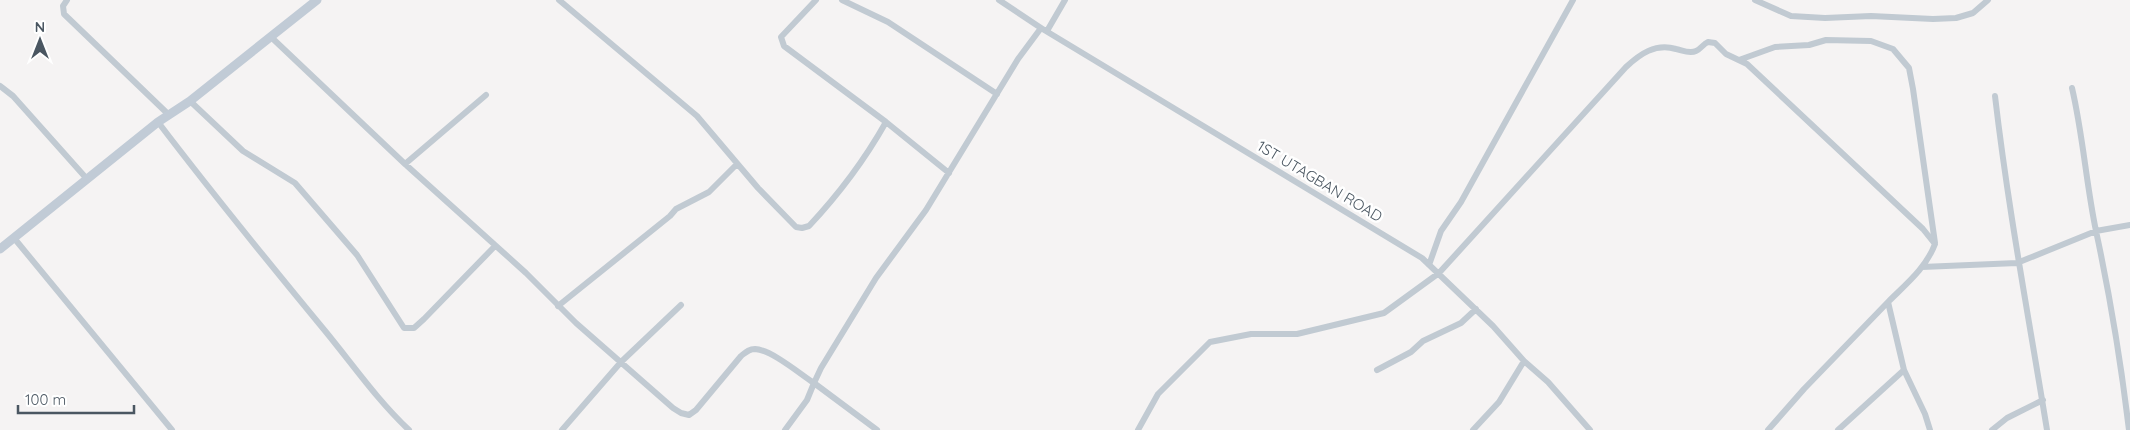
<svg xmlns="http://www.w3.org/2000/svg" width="2130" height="430" viewBox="0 0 2130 430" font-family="Quicksand,sans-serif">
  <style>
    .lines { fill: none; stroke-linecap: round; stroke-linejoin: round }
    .street { stroke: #c1cad2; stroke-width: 6 }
    .secondary { stroke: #c1cbd6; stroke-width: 9 }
    .labels { text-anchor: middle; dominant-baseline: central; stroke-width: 5; stroke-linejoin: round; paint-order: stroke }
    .street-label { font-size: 15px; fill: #4a5661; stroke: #fff }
  </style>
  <rect width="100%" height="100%" fill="#f5f3f3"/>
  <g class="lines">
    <path class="street" d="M67,0L63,6L64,14L168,114
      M559,0L697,116L758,188L796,227L802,228L809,226C840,193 864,161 886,122
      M816,0L781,37L784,46L886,122L949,173
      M842,0L888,22L997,94
      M999,0L1041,28L1422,258L1493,326L1524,361L1548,382L1590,430
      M1755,0L1791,16L1825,18L1871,16L1933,19L1956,18L1973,13L1988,0
      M1047,31L1065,0
      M271,37L405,164L526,273L576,323L673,408L681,413L689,415L696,410L741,356C746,352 749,349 755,349C772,350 800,374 814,383L807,400L785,430
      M1739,60L1775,47L1809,45L1826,40L1871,41L1893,49L1909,68L1913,89L1935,243
      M0,86L13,96L87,179
      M2072,88C2083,135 2086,183 2096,231C2110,296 2121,363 2129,430
      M1995,96C2008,208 2029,319 2047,430
      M190,101L243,151L295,183L357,255L404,328H414L424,319L495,246
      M158,122C212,193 269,263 326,332C353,365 378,401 409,430
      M405,164L486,95
      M14,238L172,430
      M1429,265L1441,231L1461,202L1573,0
      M1922,267L2017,263L2096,231L2130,225
      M558,306L670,216L676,209L709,192L737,164
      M1377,370L1411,352L1423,341L1461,323L1476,309
      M562,430L621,362L681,305
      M877,430L814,383L821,368L876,278L926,210L1018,59L1041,28
      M1138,430L1158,394L1210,342L1251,334H1297L1384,313L1439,273L1626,67C1640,54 1655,43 1676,49C1682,50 1689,54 1696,51C1701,49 1703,44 1708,42L1715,43L1726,54L1747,64L1923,229L1935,244C1926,268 1906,284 1888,302L1904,370L1925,414L1930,430
      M1473,430L1499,402L1524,361
      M1768,430L1804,389L1888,302
      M1838,430L1904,370
      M1992,430L2007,418L2043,400"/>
    <path class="secondary" d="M0,249L158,122L190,101L317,0"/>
  </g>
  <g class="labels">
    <g class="street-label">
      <text transform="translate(1320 181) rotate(31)">1ST UTAGBAN ROAD</text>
    </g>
  </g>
  <g transform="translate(40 40)" stroke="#ffffff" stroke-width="4" paint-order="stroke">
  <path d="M0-4L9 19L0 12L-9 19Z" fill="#4a5661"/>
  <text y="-8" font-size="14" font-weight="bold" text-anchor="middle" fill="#4a5661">N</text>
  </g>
  <path d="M18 405v8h116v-8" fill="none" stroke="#4a5661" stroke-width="2.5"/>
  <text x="25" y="405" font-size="15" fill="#4a5661" stroke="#ffffff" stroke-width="4" paint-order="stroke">100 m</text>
</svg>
